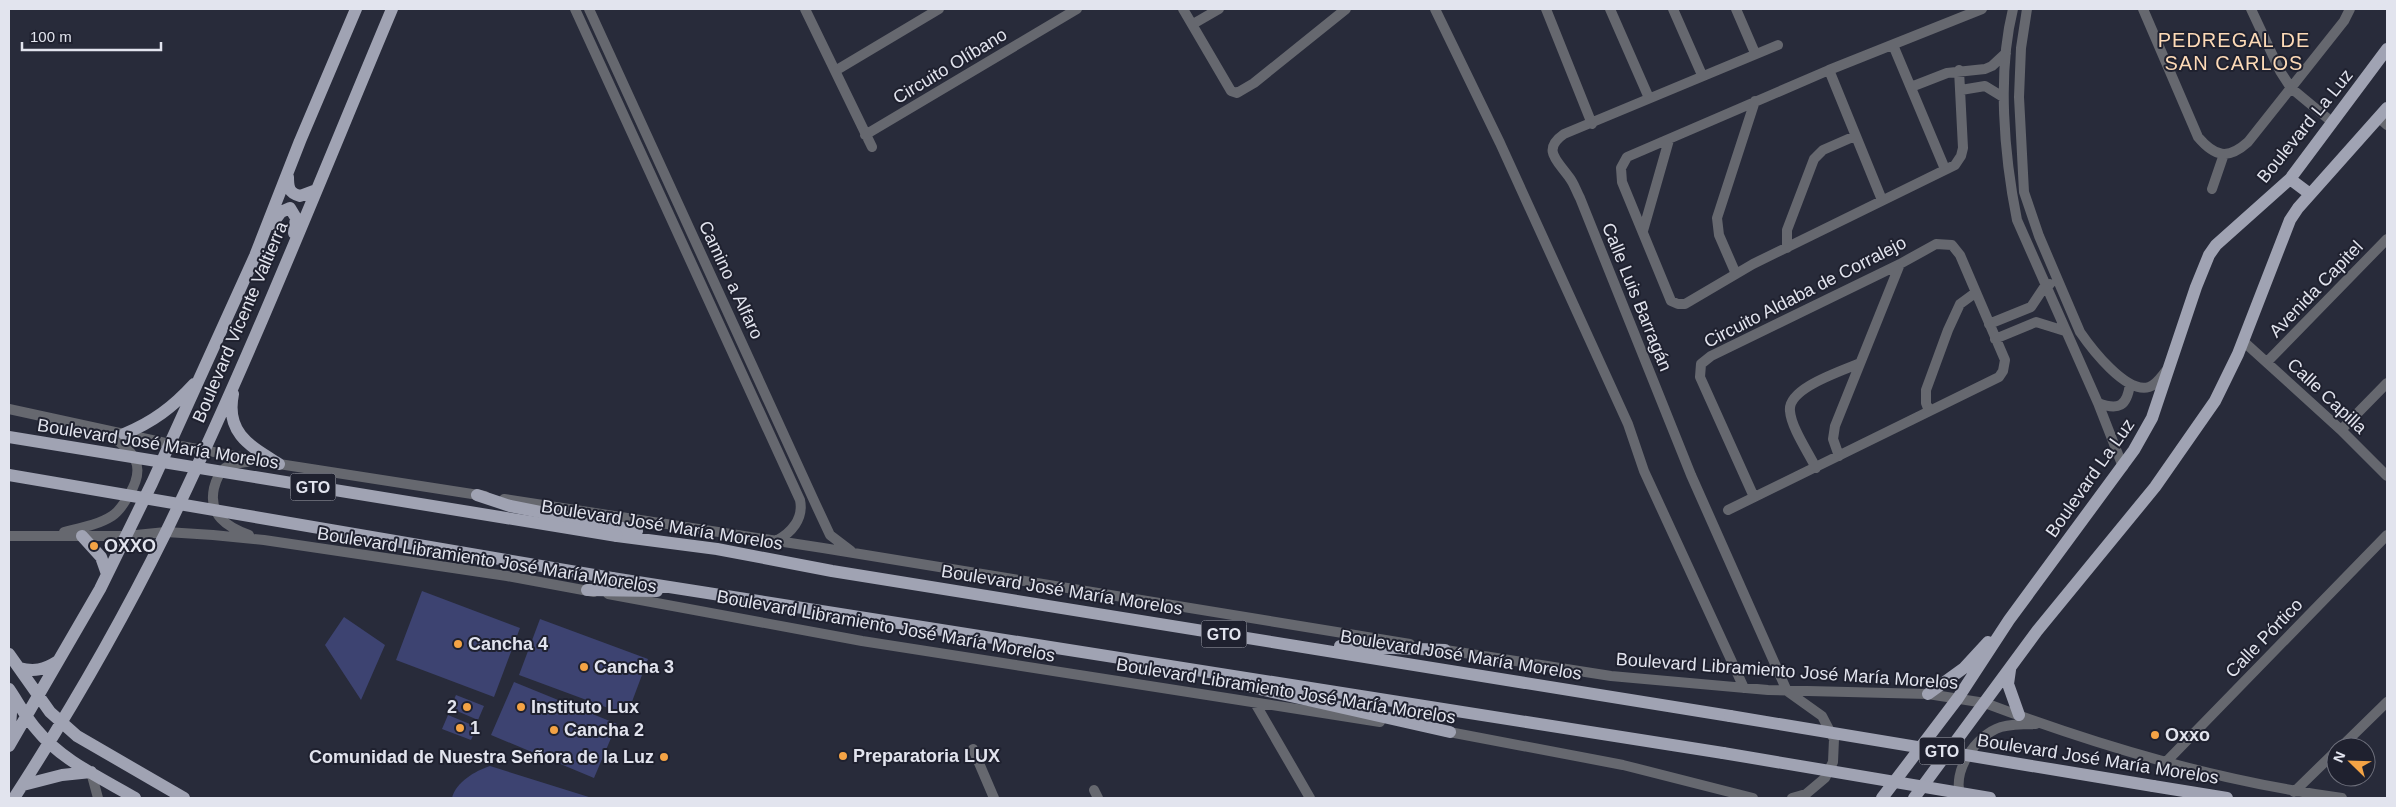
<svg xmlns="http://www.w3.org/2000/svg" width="2396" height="807" viewBox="0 0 2396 807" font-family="Helvetica,sans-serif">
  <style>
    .green { fill: #3d4371 }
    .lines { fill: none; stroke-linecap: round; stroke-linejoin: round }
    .minor { stroke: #66686f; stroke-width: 10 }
    .major { stroke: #a0a3b3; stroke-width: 12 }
    .major-bridge { stroke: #a0a3b3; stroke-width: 12 }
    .poi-dot { fill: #f4a345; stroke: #1f212f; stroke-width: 2 }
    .labels { text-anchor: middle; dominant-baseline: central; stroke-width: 4; stroke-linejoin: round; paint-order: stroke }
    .shield { fill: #1f212f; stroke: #a8aab5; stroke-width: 1 }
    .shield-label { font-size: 16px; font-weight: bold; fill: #e2e4ee }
    .street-label { font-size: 18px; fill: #e2e4ee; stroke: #1f212f }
    .poi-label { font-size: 18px; font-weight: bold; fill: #e2e4ee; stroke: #1f212f; text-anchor: start }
    .quarter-label { font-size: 20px; letter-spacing: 1px; fill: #fddab7; stroke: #1f212f }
  </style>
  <rect width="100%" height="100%" fill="#282b3a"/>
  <path class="green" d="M422,591L520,628L494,697L396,660Z
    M344,617L385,645L361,700L325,645Z
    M540,619L648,659L627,715L519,675Z
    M514,682L617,724L594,778L491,735Z
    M456,695L484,706L478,720L450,708Z
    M448,715L477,727L471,740L442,729Z
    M490,766L592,798H452C456,782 475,771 490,766Z"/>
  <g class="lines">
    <path class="minor" d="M575,9L800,500C804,519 791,533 776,541
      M589,9L816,505L830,535L851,551
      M805,9L872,147
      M1183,9L1231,91L1237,93L1254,83L1346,9
      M1435,9L1500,143L1628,424L1644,471L1744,688
      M1546,9L1592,124
      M1610,9L1649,98
      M1673,9L1702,75
      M1736,9L1755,53
      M2013,9C1997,73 2004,155 2017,220L2098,403L2123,467
      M2027,9L2021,48L2019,97L2024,192L2039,236L2080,332C2091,348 2126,394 2149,387C2156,385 2161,377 2166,371
      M2143,9L2198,137C2215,157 2228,160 2248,142L2344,21L2350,9
      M2251,9L2280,71L2291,88L2332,122
      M1193,24L1219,9
      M1778,45L1564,134C1541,150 1558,161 1569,177C1574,183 1576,191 1580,198L1691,475L1787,691L1822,716L1834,739L1833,762L1825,778L1806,794L1792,798
      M1893,45L1945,169
      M1829,70L1882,200
      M1959,70L1963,148L1961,156L1955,165L1753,264L1685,304H1678L1671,301L1622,182L1621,168L1627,157L1829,70L1982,9
      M835,71L939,9
      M1911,87L1947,73L1985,69L1992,66L2006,53
      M1961,90L1985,86L2003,97
      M2379,118L2387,125
      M865,135L1077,9
      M2212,189L2224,154
      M1643,231L1669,140
      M1787,248V230L1814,159L1823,150L1855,136
      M1736,274L1719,235L1717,218L1755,101
      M1989,324L2031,307L2045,286L2050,284
      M1995,339L2036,322L2065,331
      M2243,341L2341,430L2387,476
      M2267,362L2387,239
      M2098,403C2119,411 2127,406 2130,384
      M9,409L170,444L279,464L485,496
      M1929,411L1926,403V390L1948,330L1960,304L1975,293
      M2341,430L2387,383
      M1839,456L1833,439L1835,426L1900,264
      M1816,468C1808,452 1791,427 1790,411C1787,388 1842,371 1860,363
      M504,499L823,548L1410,644
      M1728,510L1999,377L2003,371L2005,360L1960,255L1952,245L1936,244L1900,264L1711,356L1701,364L1700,377L1754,497
      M64,532C80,528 98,525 112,516C120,511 124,503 129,495C148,464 133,451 107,433
      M249,535C227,527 208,515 214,488C216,480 219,473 225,468C233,463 243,463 252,461
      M9,536H126L166,532L213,535L264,540L507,576L594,592
      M608,594L862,641L1380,722
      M1439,649L1611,676L1768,690L1928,694L1985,703C2102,747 2218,781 2342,798
      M1255,703L1310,798
      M1444,731L1623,765L1753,798
      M2341,747L2387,702
      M973,749L994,798
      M2165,763L2387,535
      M91,772L98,798
      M1094,790L1098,798
      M2294,792L2336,751
      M1961,798C1951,771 1976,735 2001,727C2012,724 2025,724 2036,724"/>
    <path class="major" d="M288,177C288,188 289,193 300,196L316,190
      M2290,179L2310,194
      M272,224L281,212L290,208L296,218L294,233
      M233,394C225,433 250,446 279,464
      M124,434C153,422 173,407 194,384
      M477,495L510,506L637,531
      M82,536L101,557L107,574
      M617,536L717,549L832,571L1730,716
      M612,578L1723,753
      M587,590L657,591
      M1340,646L1445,650
      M9,654L50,712L77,736L184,798
      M19,668C34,672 44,670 58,661
      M2010,670L2008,684L2019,715
      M1237,682L1251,687L1450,732
      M9,689C18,702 26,718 37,730C61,760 103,779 135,798
      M1928,694L1964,668L1988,642
      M9,698L11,713L9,740
      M9,746L100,589L152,483L255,256L300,141L356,9
      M23,785L62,775L91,772
      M2153,786L2227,798
      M14,798C69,713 120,625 165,534C248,363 318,185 392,9
      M1882,798L1958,698L2009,620L2134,450L2152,418L2196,287L2209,255L2216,245L2290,179L2387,49
      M1914,798L2037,631L2155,487L2215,401L2238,354L2290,220L2298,208L2387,108"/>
    <path class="major-bridge" d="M9,437L617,536
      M9,475L612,578
      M1730,716L2153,786
      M1723,753L1990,798"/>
  </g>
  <g class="poi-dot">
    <circle cx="94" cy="546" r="5"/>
    <circle cx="458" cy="644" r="5"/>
    <circle cx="584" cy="667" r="5"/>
    <circle cx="467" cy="707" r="5"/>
    <circle cx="521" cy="707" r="5"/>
    <circle cx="460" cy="728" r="5"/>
    <circle cx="554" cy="730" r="5"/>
    <circle cx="2155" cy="735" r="5"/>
    <circle cx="843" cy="756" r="5"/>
    <circle cx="664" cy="757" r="5"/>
  </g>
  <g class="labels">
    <g class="shield">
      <rect x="290.5" y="473.5" width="45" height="27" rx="4"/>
      <rect x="1201.5" y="620.5" width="45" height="27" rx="4"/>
      <rect x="1919.5" y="737.5" width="45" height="27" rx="4"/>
    </g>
    <g class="shield-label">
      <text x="313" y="487">GTO</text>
      <text x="1224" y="634">GTO</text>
      <text x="1942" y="751">GTO</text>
    </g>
    <g class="street-label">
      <text transform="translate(950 66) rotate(-31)">Circuito Olíbano</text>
      <text transform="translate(2305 126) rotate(-51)">Boulevard La Luz</text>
      <text transform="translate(731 280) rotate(65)">Camino a Alfaro</text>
      <text transform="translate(2316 289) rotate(-46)">Avenida Capitel</text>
      <text transform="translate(1805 292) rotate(-27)">Circuito Aldaba de Corralejo</text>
      <text transform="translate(1637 297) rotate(68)">Calle Luis Barragán</text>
      <text transform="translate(240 322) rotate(-67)">Boulevard Vicente Valtierra</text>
      <text transform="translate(2327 396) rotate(43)">Calle Capilla</text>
      <text transform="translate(158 444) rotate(9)">Boulevard José María Morelos</text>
      <text transform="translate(2090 478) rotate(-55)">Boulevard La Luz</text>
      <text transform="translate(662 525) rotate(9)">Boulevard José María Morelos</text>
      <text transform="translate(487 560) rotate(9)">Boulevard Libramiento José María Morelos</text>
      <text transform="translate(1062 590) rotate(9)">Boulevard José María Morelos</text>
      <text transform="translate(886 626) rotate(10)">Boulevard Libramiento José María Morelos</text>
      <text transform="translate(2264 638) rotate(-46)">Calle Pórtico</text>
      <text transform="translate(1461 655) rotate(9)">Boulevard José María Morelos</text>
      <text transform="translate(1787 671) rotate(4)">Boulevard Libramiento José María Morelos</text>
      <text transform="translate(1286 691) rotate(9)">Boulevard Libramiento José María Morelos</text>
      <text transform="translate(2098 759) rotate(9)">Boulevard José María Morelos</text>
    </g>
    <g class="poi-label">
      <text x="104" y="546">OXXO</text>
      <text x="468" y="644">Cancha 4</text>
      <text x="594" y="667">Cancha 3</text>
      <text x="457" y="707" text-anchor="end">2</text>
      <text x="531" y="707">Instituto Lux</text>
      <text x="470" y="728">1</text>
      <text x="564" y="730">Cancha 2</text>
      <text x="2165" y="735">Oxxo</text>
      <text x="853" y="756">Preparatoria LUX</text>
      <text x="654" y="757" text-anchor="end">Comunidad de Nuestra Señora de la Luz</text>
    </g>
    <g class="quarter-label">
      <text x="2234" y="40">PEDREGAL DE<tspan x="2234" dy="23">SAN CARLOS</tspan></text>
    </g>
  </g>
  <rect width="2396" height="807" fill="none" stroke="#e2e4ee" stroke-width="20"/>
  <g transform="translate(2351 762) rotate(293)"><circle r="24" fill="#1f212f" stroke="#6d6f7b"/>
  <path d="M0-4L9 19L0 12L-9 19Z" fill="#f4a345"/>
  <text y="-8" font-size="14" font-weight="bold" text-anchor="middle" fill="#e2e4ee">N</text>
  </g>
  <path d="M22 42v8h139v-8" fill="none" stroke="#e2e4ee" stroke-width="2.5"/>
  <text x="30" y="42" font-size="15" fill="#e2e4ee" stroke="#1f212f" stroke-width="4" paint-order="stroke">100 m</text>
</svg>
